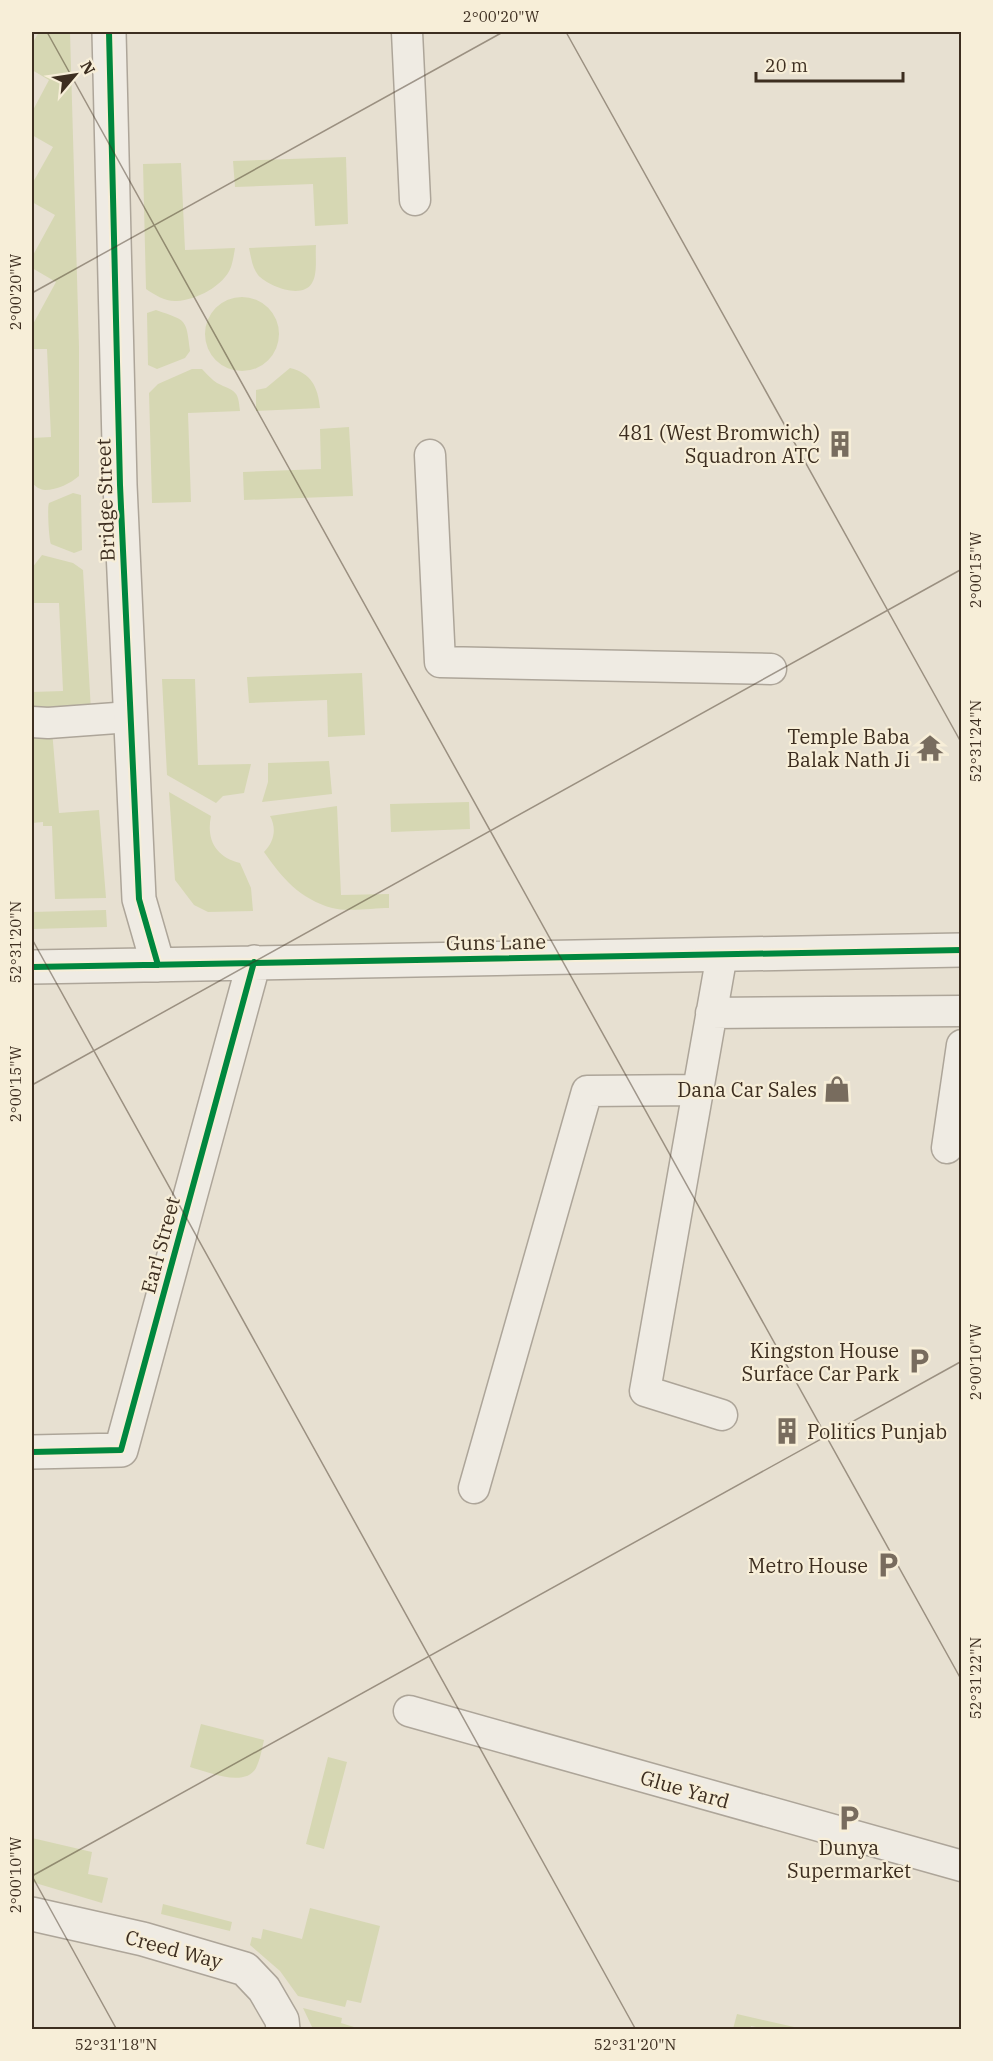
<svg xmlns="http://www.w3.org/2000/svg" width="993" height="2061" viewBox="0 0 993 2061" font-family="'IBM Plex Serif',serif">
  <style>
    .green { fill: #d6d7b3 }
    .lines { fill: none; stroke-linecap: round; stroke-linejoin: round }
    .service-casing { stroke: #ada599; stroke-width: 33 }
    .minor-casing { stroke: #ada599; stroke-width: 36 }
    .service { stroke: #efebe3; stroke-width: 30 }
    .minor { stroke: #efebe3; stroke-width: 33 }
    .cycleway-casing { stroke: #f7eed8; stroke-width: 10 }
    .cycleway { stroke: #00873e; stroke-width: 6 }
    .ticks { fill: none; stroke: #3d2e20; stroke-width: 1.5; stroke-opacity: 0.45 }
    .labels { text-anchor: middle; dominant-baseline: central; stroke-width: 4.5; stroke-linejoin: round; paint-order: stroke }
    .poi-label { font-size: 20px; fill: #3d2e20; stroke: #f7eed8; text-anchor: end }
    .street-label { font-size: 20px; fill: #3d2e20; stroke: #f7eed8 }
    .neatline { fill: none; stroke: #3d2e20; stroke-width: 2 }
    .ticks-label { font-size: 15px; text-anchor: middle; fill: #3d2e20 }
  </style>
  <rect width="100%" height="100%" fill="#e7e0d1"/>
  <path class="green" d="M39,32H70L79,347V476C71,483 57,490 45,490C40,490 35,486 32,483V438L51,437L47,349H32V326L56,282L32,268V257L55,215L32,202V184L53,147L32,135V112L49,80L32,70V44Z
    M346,157L348,224L315,226L313,184L235,187L233,161Z
    M181,163L185,250L235,248C234,254 233,261 231,267C224,286 196,300 177,301C166,302 155,295 146,289L143,164Z
    M316,245C315,256 318,273 312,283C302,300 268,286 258,275C252,267 251,257 249,248Z
    M205 334a37 37 0 1 1 74 0a37 37 0 1 1-74 0Z
    M156,310C187,321 186,318 190,351L185,358L157,369L148,365L147,313Z
    M290,368C311,373 318,387 320,408L256,411V390L266,388Z
    M192,369H202C207,374 212,380 217,383C235,392 238,389 240,411L188,413L191,502L152,503L149,393L158,384Z
    M349,427L353,496L244,500L243,472L321,469L320,429Z
    M73,493L81,495L82,550L74,553L51,544C49,540 47,507 49,503Z
    M42,555L73,563L83,570L91,711L32,706V692L63,691L59,603H32V568Z
    M362,673L365,735L328,737L327,700L249,703L247,677Z
    M162,679H195L198,765L251,764L244,793L223,796L216,803L167,775Z
    M52,730L59,813L99,810L106,898L55,899L52,826H43V822L32,823V731Z
    M329,761L332,794L262,802L268,782V763Z
    M169,792L211,816C206,840 216,857 240,863L251,888L253,911L208,912L194,905L175,880Z
    M469,802L470,829L391,832L390,804Z
    M337,806L341,895L389,894V908C374,908 347,912 332,908C300,899 282,878 264,852C274,842 277,829 270,816Z
    M106,910L107,927L32,929V912Z
    M201,1724L264,1740C262,1749 260,1760 256,1768C245,1788 208,1772 190,1767Z
    M328,1757L347,1762L324,1849L306,1844Z
    M32,1838L92,1852L88,1874L108,1878L102,1903L32,1882Z
    M163,1904L232,1922L230,1931L161,1914Z
    M310,1908L380,1926L361,2003L347,2000L345,2007L298,1996L280,1971L250,1945L252,1937L261,1939L263,1929L302,1939Z
    M303,2008L342,2018L341,2023L354,2027L353,2029H313Z
    M737,2014L803,2029H767L751,2026L750,2029H733Z"/>
  <g class="lines">
    <defs>
      <path id="service" d="M407,32L415,200
        M430,455L440,662L771,669
        M32,722L48,723L130,717
        M722,954L645,1391L722,1415
        M711,1013L962,1011
        M947,1148L962,1045
        M474,1488L587,1091L698,1090
        M409,1711L962,1866"/>
      <path id="minor" d="M109,32L120,485L139,899L158,965
        M32,967L962,950
        M32,1452L121,1450L254,962
        M32,1914L143,1939L245,1969L264,1989L282,2020L283,2030"/>
    </defs>
    <use href="#service" class="service-casing"/>
    <use href="#minor" class="minor-casing"/>
    <use href="#service" class="service"/>
    <use href="#minor" class="minor"/>
    <defs>
      <path id="cycleway" d="M109,32L120,485L139,899L158,965
        M32,967L962,950
        M32,1452L121,1450L254,962"/>
    </defs>
    <use href="#cycleway" class="cycleway-casing"/>
    <use href="#cycleway" class="cycleway"/>
  </g>
  <path class="ticks" d="M47,32L962,1681M566,32L962,744M32,293L503,32M32,939L636,2030M32,1085L962,569M32,1876L962,1361M32,1876L117,2030"/>
  <defs>
    <symbol id="building-bare" viewBox="-9 -9 18 18"><path d="M-4-6H4V6H1V3H-1V6H-4ZM-2.5-4.3h1.7v1.8h-1.7ZM.8-4.3h1.7v1.8H.8ZM-2.5-1h1.7V.8h-1.7ZM.8-1h1.7V.8H.8Z" fill="#786c5e" stroke="#f7eed8" stroke-width="2.5" paint-order="stroke"/></symbol>
    <symbol id="temple-bare" viewBox="-9 -9 18 18"><path d="M0-6L5-2H3V0L6.5 2.5H4V6H1.5V3h-3V6H-4V2.5H-6.5L-3 0V-2H-5Z" fill="#786c5e" stroke="#f7eed8" stroke-width="2.5" paint-order="stroke"/></symbol>
    <symbol id="shop-bare" viewBox="-9 -9 18 18"><path d="M-5-2.5h2.3a2.7 3.5 0 0 1 5.4 0H5L5.5 6h-11ZM-1.5-2.5h3a1.5 2.3 0 0 0-3 0Z" fill="#786c5e" stroke="#f7eed8" stroke-width="2.5" paint-order="stroke"/></symbol>
    <symbol id="parking-bare" viewBox="-9 -9 18 18"><path d="M-3.5-5.5H1a3.5 3.5 0 0 1 0 7H-1V5.5H-3.5ZM-1-3.4V-.6H.8a1.4 1.4 0 0 0 0-2.8Z" fill="#786c5e" stroke="#f7eed8" stroke-width="2.5" paint-order="stroke"/></symbol>
  </defs>
  <g fill-rule="evenodd">
    <use href="#building-bare" x="821" y="425" width="38" height="38"/>
    <use href="#temple-bare" x="911" y="729" width="38" height="38"/>
    <use href="#shop-bare" x="818" y="1070" width="38" height="38"/>
    <use href="#parking-bare" x="900" y="1342" width="38" height="38"/>
    <use href="#building-bare" x="768" y="1412" width="38" height="38"/>
    <use href="#parking-bare" x="869" y="1546" width="38" height="38"/>
    <use href="#parking-bare" x="830" y="1799" width="38" height="38"/>
  </g>
  <g class="labels">
    <g class="poi-label">
      <text x="820" y="432">481 (West Bromwich)<tspan x="820" dy="23">Squadron ATC</tspan></text>
      <text x="910" y="736">Temple Baba<tspan x="910" dy="23">Balak Nath Ji</tspan></text>
      <text x="817" y="1089">Dana Car Sales</text>
      <text x="899" y="1350">Kingston House<tspan x="899" dy="23">Surface Car Park</tspan></text>
      <text x="807" y="1431" text-anchor="start">Politics Punjab</text>
      <text x="868" y="1565">Metro House</text>
      <text x="849" y="1847" text-anchor="middle">Dunya<tspan x="849" dy="23">Supermarket</tspan></text>
    </g>
    <g class="street-label">
      <text transform="translate(105 500) rotate(-92)">Bridge Street</text>
      <text transform="translate(496 942) rotate(-1)">Guns Lane</text>
      <text transform="translate(160 1245) rotate(-75)">Earl Street</text>
      <text transform="translate(685 1789) rotate(16)">Glue Yard</text>
      <text transform="translate(174 1949) rotate(15)">Creed Way</text>
    </g>
  </g>
  <rect width="993" height="2061" fill="none" stroke="#f7eed8" stroke-width="66"/>
  <g transform="translate(75 75) rotate(61)" stroke="#f7eed8" stroke-width="4.5" paint-order="stroke">
  <path d="M0-4.5L10 22L0 15L-10 22Z" fill="#3d2e20"/>
  <text y="-9" font-size="16" font-weight="bold" text-anchor="middle" fill="#3d2e20">N</text>
  </g>
  <path d="M756 72v9h147v-9" fill="none" stroke="#3d2e20" stroke-width="3"/>
  <text x="765" y="72" font-size="18" fill="#3d2e20" stroke="#f7eed8" stroke-width="4.5" paint-order="stroke">20 m</text>
  <rect x="33" y="33" width="927" height="1995" class="neatline"/>
  <g class="ticks-label">
    <text x="501" y="22">2°00'20"W</text>
    <text transform="translate(16 292) rotate(-90)" y="5">2°00'20"W</text>
    <text transform="translate(976 570) rotate(-90)" y="5">2°00'15"W</text>
    <text transform="translate(976 741) rotate(-90)" y="5">52°31'24"N</text>
    <text transform="translate(16 942) rotate(-90)" y="5">52°31'20"N</text>
    <text transform="translate(16 1084) rotate(-90)" y="5">2°00'15"W</text>
    <text transform="translate(976 1362) rotate(-90)" y="5">2°00'10"W</text>
    <text transform="translate(976 1678) rotate(-90)" y="5">52°31'22"N</text>
    <text transform="translate(16 1875) rotate(-90)" y="5">2°00'10"W</text>
    <text x="116" y="2050">52°31'18"N</text>
    <text x="635" y="2050">52°31'20"N</text>
  </g>
</svg>
